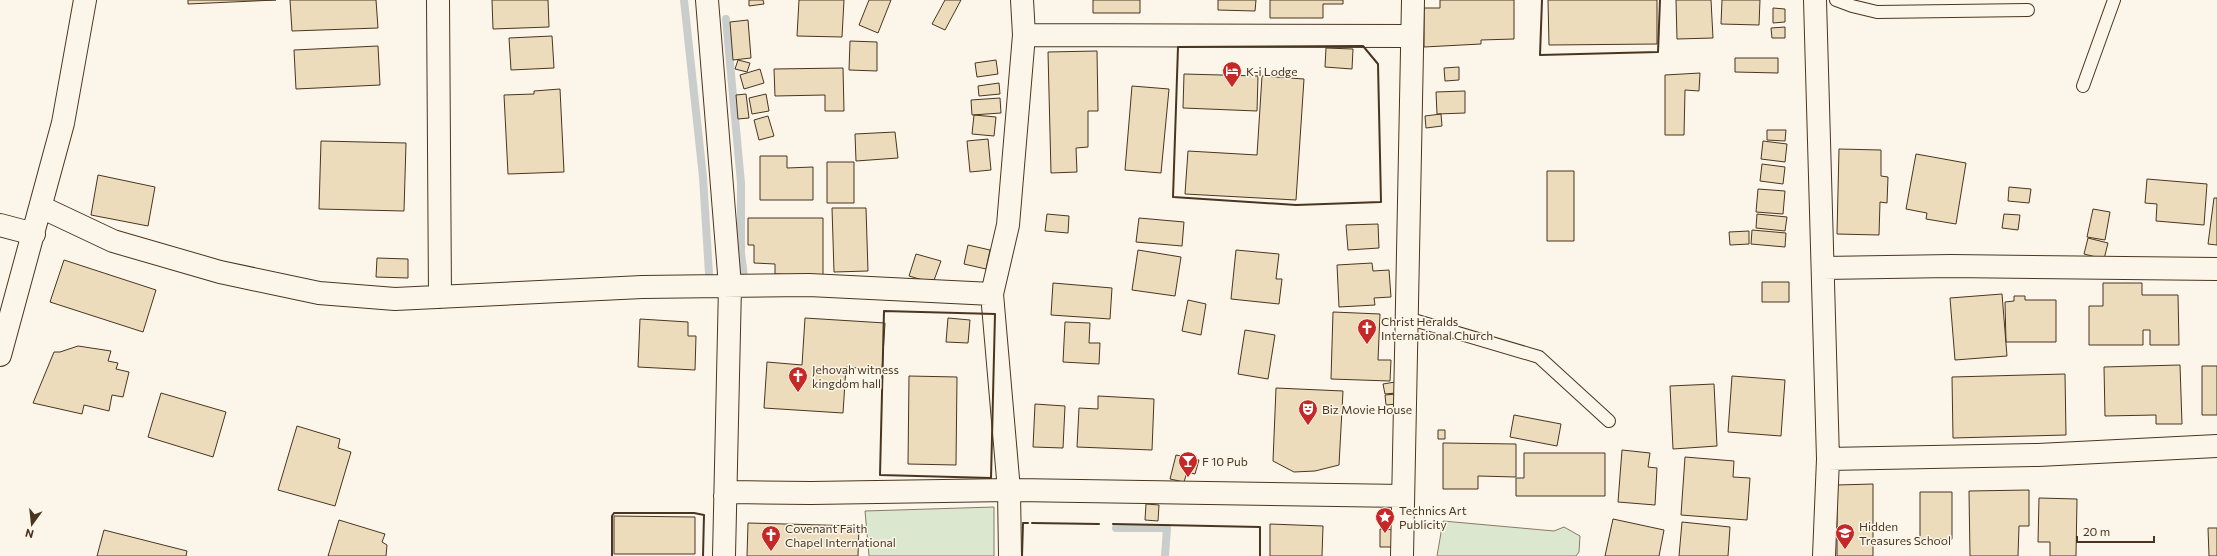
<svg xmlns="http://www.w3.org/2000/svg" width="2217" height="556" viewBox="0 0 2217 556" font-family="Commissioner,sans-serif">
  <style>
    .green { fill: #dce7d0; stroke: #887966 }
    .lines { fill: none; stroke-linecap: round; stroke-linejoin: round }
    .stream { stroke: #c9cecd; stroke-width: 8 }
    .building { fill: #ecdcbc; stroke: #4a3520 }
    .lane-casing { stroke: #4a3520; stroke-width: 14 }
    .street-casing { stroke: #4a3520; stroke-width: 24 }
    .lane { stroke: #fbf6e9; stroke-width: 12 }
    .street { stroke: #fbf6e9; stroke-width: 22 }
    .wall { stroke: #4a3520; stroke-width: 2 }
    .labels { text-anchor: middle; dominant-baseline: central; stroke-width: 3; stroke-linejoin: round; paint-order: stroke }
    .poi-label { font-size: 12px; fill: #4a3520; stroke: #fbf6e9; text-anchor: start }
  </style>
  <rect width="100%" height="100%" fill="#fbf6e9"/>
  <path class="green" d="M994,507V556H869L865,511Z
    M1443,521L1554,531L1564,527L1580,536L1579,552L1576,556H1437Z"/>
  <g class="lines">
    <path class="stream" d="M684,0L703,177L709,274
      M726,19L741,183V253L744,277
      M1116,528H1167L1165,556"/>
  </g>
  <path class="building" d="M188,0H276L188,4Z
    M290,0H376L378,28L292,31Z
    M492,0H548L549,27L493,29Z
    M749,0H763L764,4L749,6Z
    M799,0H844L842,37L797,36Z
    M869,0H891L878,33L859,25Z
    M945,0H961L945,30L932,24Z
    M1093,0H1140V13H1093Z
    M1218,0H1256L1255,11L1218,10Z
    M1270,0H1343V4H1323V18H1270Z
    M1440,0H1514V39L1481,40V44L1424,47V8H1440Z
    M1548,0H1657V44L1549,45Z
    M1676,0H1711L1713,38L1677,39Z
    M1722,0H1760L1759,25L1721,24Z
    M1773,8L1785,9V22L1773,23Z
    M748,20L751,58L733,60L730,22Z
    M1785,27V38H1772L1771,28Z
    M552,36L554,68L511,70L509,38Z
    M850,41L877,42V71L849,70Z
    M378,46L380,85L296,89L294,50Z
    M1326,48L1353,49L1352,69L1325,67Z
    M1097,51L1098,111H1088V147L1076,148L1077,172L1051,173L1048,52Z
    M1735,58H1778V73L1735,72Z
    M738,60L750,63L747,72L735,69Z
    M996,60L998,74L977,77L975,63Z
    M1459,67V80L1445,81L1444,68Z
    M843,68L844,111H825V95L775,96L774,69Z
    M760,69L764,83L744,89L740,75Z
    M1700,73L1699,91L1685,90L1684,135H1665V75Z
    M1184,74L1258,76L1257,111L1183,108Z
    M1262,76L1304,79L1296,200L1185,194L1188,151L1257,155Z
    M999,83L1000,94L979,96L978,86Z
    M1132,86L1169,89L1161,173L1125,170Z
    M560,89L564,172L508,174L504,95L534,94V91Z
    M1465,91V113L1437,114L1436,92Z
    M746,94L749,118L738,119L736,95Z
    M766,94L769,111L752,114L749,98Z
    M1000,98L1001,113L972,115L971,100Z
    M1441,114L1442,126L1426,128L1425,116Z
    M974,115L996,117L994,136L972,134Z
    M768,116L774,136L759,140L754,120Z
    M1767,130H1786L1785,141L1767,140Z
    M895,132L898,158L856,161L855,134Z
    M988,139L991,170L970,172L967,141Z
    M321,141L406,143L404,211L319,209Z
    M1763,141L1787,144L1785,162L1761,159Z
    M1839,149L1881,150V176L1888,177L1887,203L1880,202L1879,235L1837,234Z
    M1916,154L1966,163L1956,224L1926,219L1927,213L1906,209Z
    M760,156H787V168L813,167V200H760Z
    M827,162H854V203H827Z
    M1762,164L1785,167L1783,184L1760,181Z
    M1547,171H1574V241H1547Z
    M98,175L155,187L148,226L91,215Z
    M2147,179L2207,184L2204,225L2156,221L2157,204L2145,203Z
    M2009,187L2031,189L2029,203L2008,201Z
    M1758,189L1785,191L1783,214L1756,212Z
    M2214,198H2217V245L2208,244Z
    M832,208H866L868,271L834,272Z
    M2093,209L2110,212L2105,240L2087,237Z
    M1047,214L1069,216L1068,233L1045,231Z
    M1757,214L1787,217L1785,231L1756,228Z
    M2004,214L2020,215L2018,230L2002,228Z
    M748,218H823V276L775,274V264L754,263V245H748Z
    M1139,218L1184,222L1182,246L1136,242Z
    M1378,224L1379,248L1348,250L1346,225Z
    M1752,230L1786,233L1785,247L1751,244Z
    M1749,231V244L1730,245L1729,232Z
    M2088,238L2108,243L2104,259L2084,254Z
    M968,245L990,250L986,269L964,264Z
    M1138,250L1181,257L1175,296L1132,290Z
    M1236,250L1279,254L1276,279H1282L1279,304L1231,299Z
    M916,254L941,261L933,283L909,276Z
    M377,258L408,259V278L376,277Z
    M64,260L156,290L143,332L50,302Z
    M1372,263L1373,271L1389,270L1391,297L1374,298L1375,305L1339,307L1337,265Z
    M1762,282H1789V302H1762Z
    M1053,283L1112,288L1110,319L1051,315Z
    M2103,283H2142V295H2178L2179,345H2150V330H2143V345H2089V306H2103Z
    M2002,294L2007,356L1955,360L1950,298Z
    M2014,296H2025V300H2056V342H2006L2005,302L2014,301Z
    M1188,300L1206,304L1201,335L1182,331Z
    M1333,312L1380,314L1378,360H1391L1390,381L1331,379Z
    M805,318L885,323L882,370L846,367L843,413L764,408L767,362L802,365Z
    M948,318L970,320L968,343L946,342Z
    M640,319L688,322V336H696L695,370L638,367Z
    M1065,322L1090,323L1089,343H1100L1099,364L1063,362Z
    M1245,330L1275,335L1268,379L1238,374Z
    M78,346L111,351L108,361L118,363L116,369L129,372L123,397L112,395L109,411L84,405L82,414L33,403L54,352H60Z
    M2180,365L2182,424H2156V415L2105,416L2104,367Z
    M2202,366H2217V415H2202Z
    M2065,374L2066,435L1953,438L1952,377Z
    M909,376L957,377L956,465L908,464Z
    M1732,376L1785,380L1781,436L1728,432Z
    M1395,382L1396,393L1385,394L1383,384Z
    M1714,384L1717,446L1673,449L1670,386Z
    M1276,388L1343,391L1339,465L1315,471L1294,472L1273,461Z
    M161,393L226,412L213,457L148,437Z
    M1396,394L1397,404L1386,405L1385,395Z
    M1098,396L1154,399L1152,450L1077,447L1079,408L1098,409Z
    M1035,404L1065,406L1063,448L1033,447Z
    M1514,415L1561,424L1557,446L1510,437Z
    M297,426L340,439L338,448L351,452L335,506L278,490Z
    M1438,430H1445V439H1438Z
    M1443,443L1516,444V477L1478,476V489H1443Z
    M1622,450L1650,453L1648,467L1657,468L1655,505L1618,502Z
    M1524,453H1605V496H1516V478H1524Z
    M1176,455L1199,460L1195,474L1187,472L1184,482L1170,479Z
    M1685,457L1734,461L1733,477L1750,478L1747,520L1681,515Z
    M1873,484V556H1837V485Z
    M2029,490V526H2019L2018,556H1970L1969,491Z
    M1920,492H1952V539H1920Z
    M2039,498L2077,499L2076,556H2050V542H2038Z
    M1146,504L1159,505L1158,521L1145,520Z
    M614,516L695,517V554H614Z
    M1613,519L1664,530L1659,556H1605Z
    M339,520L385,534L382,542L387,545L386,556H328Z
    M1682,522L1730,527L1728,556H1679Z
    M748,523L859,526L858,556H747Z
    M1270,524L1323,526L1322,556H1270Z
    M2208,528H2217V556H2209Z
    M1380,529L1396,530L1395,547H1380Z
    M104,530L187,551L186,556H97Z"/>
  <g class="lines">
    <defs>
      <path id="lane" d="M1836,0L1852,6L1877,12L2028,10
        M2083,86L2114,0
        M1407,318L1539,357L1609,421"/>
      <path id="street" d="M438,0L440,297
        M707,0L730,286L724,556
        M1815,0L1828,459L1824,556
        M1024,35L1412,36
        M41,207L113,241L220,272L319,293L395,299L642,287L809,285L992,294
        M0,225L34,234
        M1823,268L1951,266L2217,269
        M0,355L63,123L85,0
        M1828,459L2038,455L2217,446
        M725,496L731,492L811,493L1009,490L1403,496
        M1010,556L1009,490L992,294L1008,225L1024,35L1022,0
        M1402,556L1413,0"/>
    </defs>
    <use href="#lane" class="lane-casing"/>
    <use href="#street" class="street-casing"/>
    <use href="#lane" class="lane"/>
    <use href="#street" class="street"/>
    <path class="wall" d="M1542,0L1540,55L1658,52L1660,0
      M1363,46L1378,64L1381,202L1296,205L1173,197L1178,47Z
      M884,311L995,314L991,478L880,475Z
      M1032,523L1099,524
      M1113,524L1260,527V556
      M612,556V516L614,513H694L704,515L703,556
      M1022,556L1023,523H1028"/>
  </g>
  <defs>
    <symbol id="hotel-pin" viewBox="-11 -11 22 30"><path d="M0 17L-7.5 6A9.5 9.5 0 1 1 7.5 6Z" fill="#c62828" stroke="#fbf6e9"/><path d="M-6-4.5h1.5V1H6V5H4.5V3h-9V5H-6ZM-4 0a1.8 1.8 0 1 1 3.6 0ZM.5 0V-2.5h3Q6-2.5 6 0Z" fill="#fff"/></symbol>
    <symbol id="church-pin" viewBox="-11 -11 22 30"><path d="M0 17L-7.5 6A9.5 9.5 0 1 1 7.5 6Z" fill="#c62828" stroke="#fbf6e9"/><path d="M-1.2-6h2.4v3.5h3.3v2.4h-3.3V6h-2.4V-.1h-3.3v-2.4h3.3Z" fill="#fff"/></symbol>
    <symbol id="theatre-pin" viewBox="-11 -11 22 30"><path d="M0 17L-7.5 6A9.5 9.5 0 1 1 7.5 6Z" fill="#c62828" stroke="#fbf6e9"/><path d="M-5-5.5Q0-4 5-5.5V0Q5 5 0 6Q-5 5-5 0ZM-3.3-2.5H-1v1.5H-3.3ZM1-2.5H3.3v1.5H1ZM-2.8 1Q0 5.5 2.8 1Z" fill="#fff"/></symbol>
    <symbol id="bar-pin" viewBox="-11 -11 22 30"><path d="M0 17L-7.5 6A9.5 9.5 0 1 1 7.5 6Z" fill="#c62828" stroke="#fbf6e9"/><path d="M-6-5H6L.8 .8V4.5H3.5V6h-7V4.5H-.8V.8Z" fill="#fff"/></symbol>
    <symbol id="sight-pin" viewBox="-11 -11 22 30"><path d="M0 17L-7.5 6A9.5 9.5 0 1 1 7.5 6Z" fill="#c62828" stroke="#fbf6e9"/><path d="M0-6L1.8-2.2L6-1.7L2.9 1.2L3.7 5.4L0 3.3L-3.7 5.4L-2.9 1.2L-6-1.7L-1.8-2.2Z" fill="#fff"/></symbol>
    <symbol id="school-pin" viewBox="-11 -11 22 30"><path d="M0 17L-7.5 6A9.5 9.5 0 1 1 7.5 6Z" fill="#c62828" stroke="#fbf6e9"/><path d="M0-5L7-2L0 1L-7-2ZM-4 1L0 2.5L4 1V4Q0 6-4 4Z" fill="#fff"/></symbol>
  </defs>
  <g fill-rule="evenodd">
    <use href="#hotel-pin" x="1221" y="60" width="22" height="30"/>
    <use href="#church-pin" x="1356" y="317" width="22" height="30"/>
    <use href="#church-pin" x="787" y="365" width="22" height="30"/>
    <use href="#theatre-pin" x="1297" y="398" width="22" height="30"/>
    <use href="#bar-pin" x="1177" y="450" width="22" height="30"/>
    <use href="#sight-pin" x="1374" y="506" width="22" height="30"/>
    <use href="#school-pin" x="1834" y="522" width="22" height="30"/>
    <use href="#church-pin" x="760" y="524" width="22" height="30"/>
  </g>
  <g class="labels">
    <g class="poi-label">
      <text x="1246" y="71">K-i Lodge</text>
      <text x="1381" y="321">Christ Heralds<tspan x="1381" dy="14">International Church</tspan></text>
      <text x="812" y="369">Jehovah witness<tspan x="812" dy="14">kingdom hall</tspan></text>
      <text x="1322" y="409">Biz Movie House</text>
      <text x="1202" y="461">F 10 Pub</text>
      <text x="1399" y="510">Technics Art<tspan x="1399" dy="14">Publicity</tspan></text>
      <text x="1859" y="526">Hidden<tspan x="1859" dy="14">Treasures School</tspan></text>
      <text x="785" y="528">Covenant Faith<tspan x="785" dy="14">Chapel International</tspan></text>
    </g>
  </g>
  <g transform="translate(32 524) rotate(195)" stroke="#fbf6e9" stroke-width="3" paint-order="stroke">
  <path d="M0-3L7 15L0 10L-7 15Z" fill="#4a3520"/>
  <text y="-6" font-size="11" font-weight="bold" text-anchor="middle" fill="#4a3520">N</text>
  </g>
  <path d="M2077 536v6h77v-6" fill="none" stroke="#4a3520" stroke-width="2"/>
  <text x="2083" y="536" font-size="12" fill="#4a3520" stroke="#fbf6e9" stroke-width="3" paint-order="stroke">20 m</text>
</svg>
